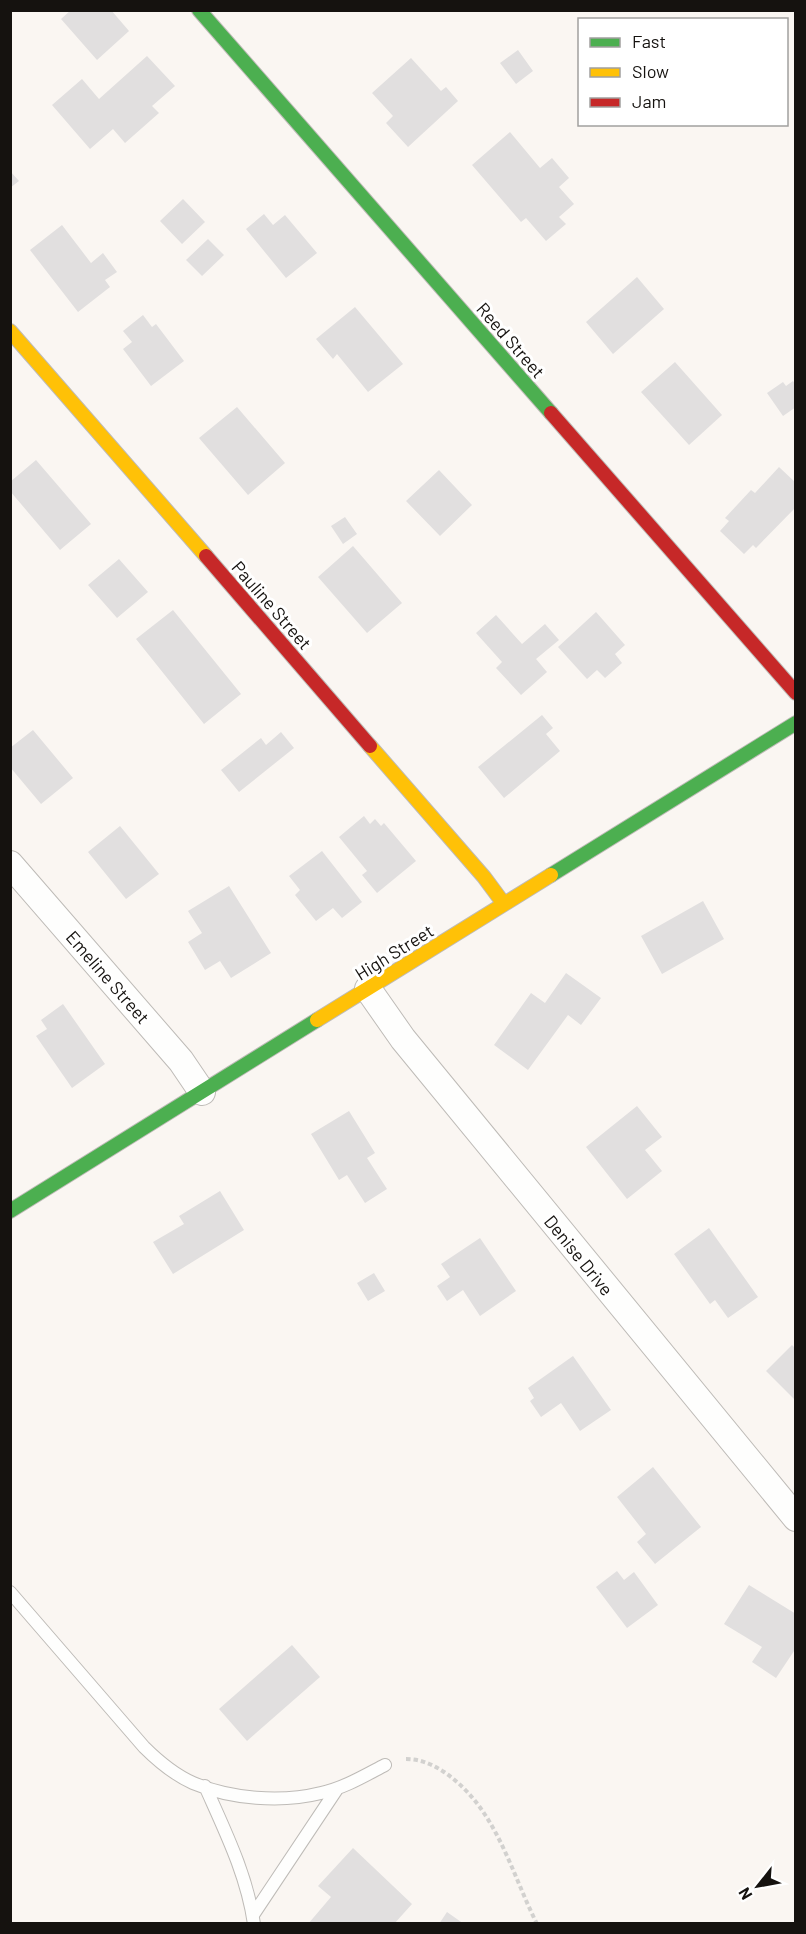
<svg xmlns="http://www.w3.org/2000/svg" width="806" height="1934" viewBox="0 0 806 1934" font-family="Barlow,sans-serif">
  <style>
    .building { fill: #e1dfdf }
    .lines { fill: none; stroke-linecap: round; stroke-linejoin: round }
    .lane-casing { stroke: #bebbb7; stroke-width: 14 }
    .street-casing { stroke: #bebbb7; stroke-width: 28 }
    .fast-casing { stroke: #bebbb7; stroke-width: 16 }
    .slow-casing { stroke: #bebbb7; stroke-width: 16 }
    .jam-casing { stroke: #bebbb7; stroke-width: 16 }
    .path { stroke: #d2d1cf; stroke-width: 4; stroke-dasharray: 4.5 3; stroke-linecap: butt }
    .lane { stroke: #fefefd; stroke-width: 12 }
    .street { stroke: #fefefd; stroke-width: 26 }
    .fast { stroke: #4caf50; stroke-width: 14 }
    .slow { stroke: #ffc107; stroke-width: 14 }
    .jam { stroke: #c62828; stroke-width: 14 }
    .labels { text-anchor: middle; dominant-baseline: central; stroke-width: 6; stroke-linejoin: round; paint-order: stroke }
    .street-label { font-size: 18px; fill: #15120f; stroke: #fff }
  </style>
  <rect width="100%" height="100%" fill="#faf6f2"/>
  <path class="building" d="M71,10H111L129,31L97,60L61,19Z
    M518,50L533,71L516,84L500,63Z
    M147,56L175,86L152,106L159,113L125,143L113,129L90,149L52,105L82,79L99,99Z
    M411,58L441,91L446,87L458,101L408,147L386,123L393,116L372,93Z
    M510,132L540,168L552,158L569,178L559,187L574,204L559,217L566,224L546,241L526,218L521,222L472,165Z
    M10,171L19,181L10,188Z
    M183,199L205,222L182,244L160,221Z
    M264,214L273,225L285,215L317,253L286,278L246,229Z
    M62,225L91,263L103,253L117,272L105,280L110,287L78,312L30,250Z
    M208,239L224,255L202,276L186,260Z
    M637,277L664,309L613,354L586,322Z
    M355,307L403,364L368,392L337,354L333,359L316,339Z
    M143,315L152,327L156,324L184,361L151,386L123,349L132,342L123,331Z
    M675,362L722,415L689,445L641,392Z
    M793,381L796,385V407L783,416L767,393L783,382L786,386Z
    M237,407L285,463L248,495L199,438Z
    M36,460L91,524L60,550L10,491V482Z
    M779,467L796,483V507L756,548L753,545L744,554L720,531L729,521L725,518L751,490L755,493Z
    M439,470L472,505L440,536L406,501Z
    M345,517L357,534L343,544L331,526Z
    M353,546L402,603L367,633L318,577Z
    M119,559L148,592L117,618L88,585Z
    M173,610L241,694L204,724L136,639Z
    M596,612L625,645L615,654L622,663L605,678L597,670L587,679L558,647Z
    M496,615L522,644L545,624L559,640L536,659L547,672L521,695L496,668L502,662L476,633Z
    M542,715L553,728L546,734L560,751L504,798L478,767Z
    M33,730L73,778L41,804L10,767V748Z
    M281,732L294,748L239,792L221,770L261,738L266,745Z
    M364,816L370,824L375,819L381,826L384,823L416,861L377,893L362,875L367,871L339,837Z
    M120,826L159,874L126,899L88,852Z
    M322,851L362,902L342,918L333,908L316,921L295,895L300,890L289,876Z
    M229,886L271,953L231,978L220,961L205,970L188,942L202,933L188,911Z
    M703,901L724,939L662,974L641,936Z
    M566,973L601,998L581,1025L568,1015L528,1070L494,1045L531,993L545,1003Z
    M63,1004L105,1064L72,1088L36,1036L47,1029L41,1020Z
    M637,1106L662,1137L645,1150L662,1171L627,1199L586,1147Z
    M349,1111L375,1153L367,1158L387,1189L365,1203L347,1175L339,1180L311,1134Z
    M220,1191L244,1230L173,1274L153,1242L184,1224L179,1216Z
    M709,1228L758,1297L728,1318L715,1300L710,1304L674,1254Z
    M480,1238L516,1291L480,1316L463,1290L447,1301L437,1286L450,1277L441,1264Z
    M374,1273L385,1291L368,1301L357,1283Z
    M792,1345L796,1349V1401L766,1371Z
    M573,1356L611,1410L580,1431L561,1403L541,1417L530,1401L534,1398L528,1388Z
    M653,1467L701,1527L655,1564L637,1542L646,1534L617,1497Z
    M617,1571L624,1580L634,1572L658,1605L627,1628L596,1587Z
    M749,1585L796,1614V1648L776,1678L752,1662L762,1647L724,1624Z
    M292,1645L320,1677L247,1741L219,1709Z
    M353,1848L412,1904L394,1924H308L331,1897L318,1886Z
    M447,1912L464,1924H439Z"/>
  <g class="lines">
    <defs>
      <path id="lane" d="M10,1592L144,1747C158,1761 175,1775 193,1783C231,1799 281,1803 321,1793C344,1788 364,1776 385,1765
        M205,1786C225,1831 247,1875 254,1924
        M253,1915L337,1789"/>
      <path id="street" d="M10,864L181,1061L202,1092
        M368,989L403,1039L796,1518"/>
      <path id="fast" d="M199,10L551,413
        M551,875L796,723
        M10,1211L317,1020"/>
      <path id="slow" d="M10,331L206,556
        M370,746L484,877L504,904
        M317,1020L551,875"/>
      <path id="jam" d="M551,413L796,693
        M206,556L370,746"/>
    </defs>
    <use href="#lane" class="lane-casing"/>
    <use href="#street" class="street-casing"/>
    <use href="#fast" class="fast-casing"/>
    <use href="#slow" class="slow-casing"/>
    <use href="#jam" class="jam-casing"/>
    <path class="path" d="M406,1759C420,1759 432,1764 444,1772C496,1807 510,1870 537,1924"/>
    <use href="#lane" class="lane"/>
    <use href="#street" class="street"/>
    <use href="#fast" class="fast"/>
    <use href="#slow" class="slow"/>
    <use href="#jam" class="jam"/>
  </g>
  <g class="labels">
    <g class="street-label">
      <text transform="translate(511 340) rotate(49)">Reed Street</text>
      <text transform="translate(272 605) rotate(49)">Pauline Street</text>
      <text transform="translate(394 952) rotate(-32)">High Street</text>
      <text transform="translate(108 977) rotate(49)">Emeline Street</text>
      <text transform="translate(579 1255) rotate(51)">Denise Drive</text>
    </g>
  </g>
  <rect width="806" height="1934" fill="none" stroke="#15120f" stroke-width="24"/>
  <rect x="578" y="18" width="210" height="108" fill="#ffffff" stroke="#a1a09f" stroke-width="1.5"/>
  <rect x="590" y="38" width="30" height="9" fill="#4caf50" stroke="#a1a09f" stroke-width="1.5"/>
  <text x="632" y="48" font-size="18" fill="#15120f">Fast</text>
  <rect x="590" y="68" width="30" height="9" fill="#ffc107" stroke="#a1a09f" stroke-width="1.5"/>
  <text x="632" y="78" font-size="18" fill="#15120f">Slow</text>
  <rect x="590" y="98" width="30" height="9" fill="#c62828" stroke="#a1a09f" stroke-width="1.5"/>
  <text x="632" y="108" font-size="18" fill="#15120f">Jam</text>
  <g transform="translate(758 1886) rotate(239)" stroke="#ffffff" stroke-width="4.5" paint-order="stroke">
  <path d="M0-4.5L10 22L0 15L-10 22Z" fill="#15120f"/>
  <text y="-9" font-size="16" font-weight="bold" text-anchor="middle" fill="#15120f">N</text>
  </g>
</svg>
